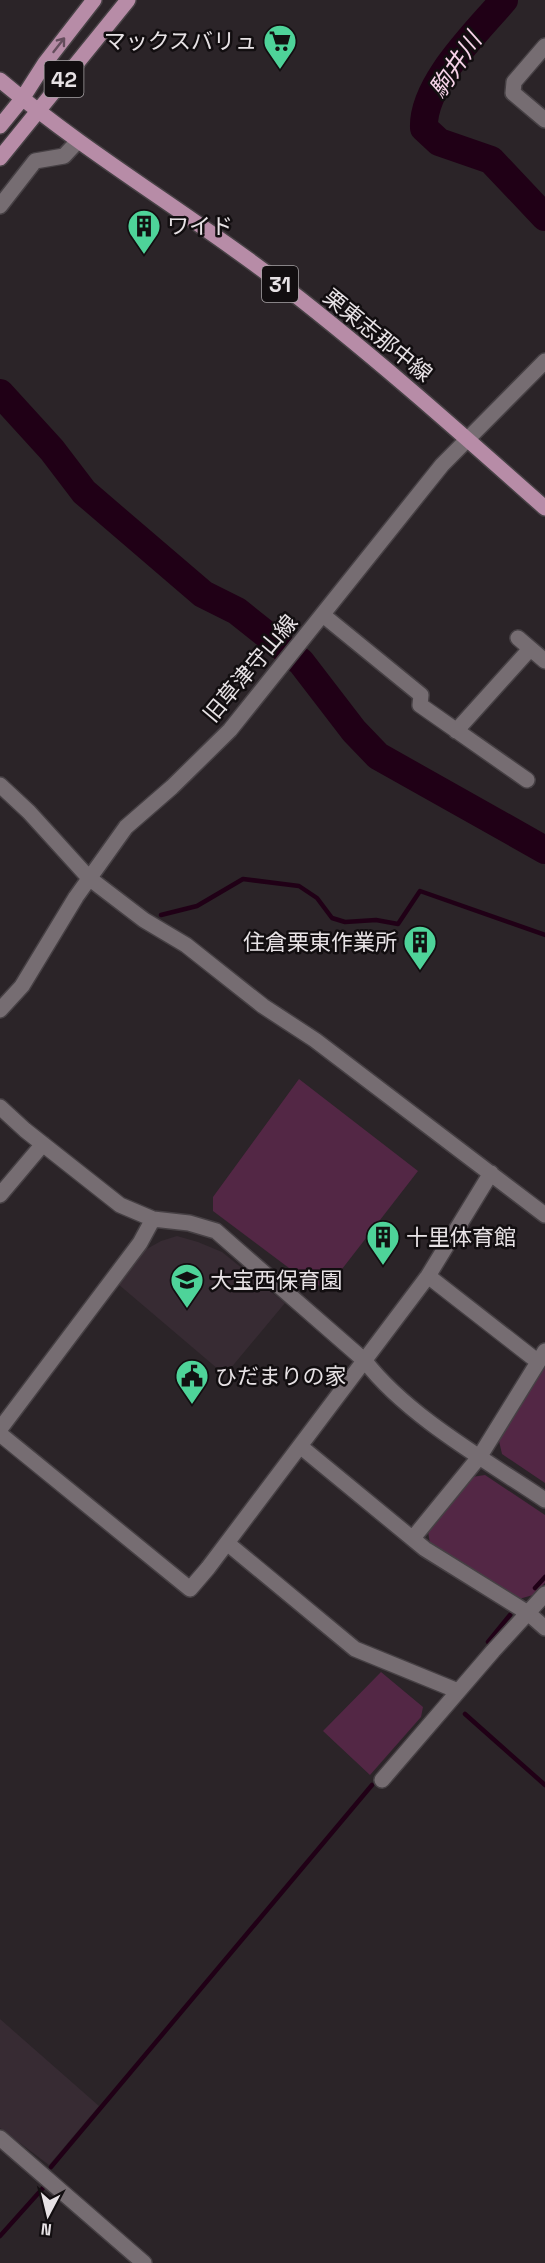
<svg xmlns="http://www.w3.org/2000/svg" width="545" height="2263" viewBox="0 0 545 2263" font-family="'Space Grotesk','Noto Sans JP',sans-serif">
  <style>
    .built { fill: #372b33 }
    .green { fill: #532745 }
    .lines { fill: none; stroke-linecap: round; stroke-linejoin: round }
    .stream { stroke: #200016; stroke-width: 4.5 }
    .river { stroke: #200016; stroke-width: 28 }
    .minor-casing { stroke: #464044; stroke-width: 18 }
    .major-casing { stroke: #464044; stroke-width: 18 }
    .minor { stroke: #766d72; stroke-width: 15 }
    .major { stroke: #b78ca7; stroke-width: 15 }
    .oneway { stroke: #644d5c }
    .labels { text-anchor: middle; dominant-baseline: central; stroke-width: 5; stroke-linejoin: round; paint-order: stroke }
    .shield { fill: #120e10; stroke: #a7a2a5; stroke-width: 1.5 }
    .shield-label { font-size: 21px; font-weight: bold; fill: #e7e2e5 }
    .poi-label { font-size: 22px; fill: #e7e2e5; stroke: #120e10; text-anchor: start }
    .street-label { font-size: 22px; fill: #e7e2e5; stroke: #120e10 }
    .water-label { font-size: 24px; font-style: italic; fill: #f7d3e9; stroke: #120e10 }
  </style>
  <rect width="100%" height="100%" fill="#2b2428"/>
  <path class="built" d="M177,1236L198,1242L222,1252L285,1303L225,1375L118,1284L145,1250L161,1241Z
    M0,2019L99,2106L49,2165L0,2128Z"/>
  <path class="green" d="M299,1079L418,1171L325,1291L312,1280L309,1283L213,1211V1197Z
    M545,1361V1483L502,1454L499,1441Z
    M485,1475L545,1515V1583L533,1595L519,1599L430,1544L428,1531L472,1477Z
    M381,1672L423,1707L421,1717L370,1775L323,1731Z"/>
  <g class="lines">
    <path class="stream" d="M161,915L197,906L243,879L299,886L317,898L332,918L345,922L376,920L398,924L420,891L545,935
      M535,1588L545,1577
      M488,1642L510,1615
      M465,1714L545,1785
      M51,2167L372,1785
      M0,2236L43,2188"/>
    <path class="river" d="M504,0C477,32 422,84 424,128L439,142L491,160L545,217
      M0,393L52,450L84,492L203,594L237,611L301,662L354,731L378,756L545,850"/>
    <defs>
      <path id="minor" d="M545,46L514,82L513,93L545,120
        M0,206L35,161L64,156L78,141
        M323,615L421,695L420,705L527,780
        M518,638L545,661
        M456,731L530,649
        M0,785L29,812L89,878L144,920L186,945L263,1006L315,1040L545,1215
        M0,1010L22,986L76,897L126,827L172,787L230,730L442,465L545,361
        M0,1107L25,1130L120,1205L153,1219L189,1223L216,1231L365,1361C407,1416 487,1461 545,1500
        M0,1195L43,1144
        M428,1276L537,1361
        M0,1429L140,1243L153,1219
        M0,1434L190,1589L208,1568L428,1276L491,1173
        M300,1446L425,1549L528,1613L545,1628
        M413,1538L480,1456L545,1351
        M227,1543L355,1649L458,1691
        M382,1780L493,1651L545,1594
        M0,2138L144,2263"/>
      <path id="major" d="M0,80C84,151 180,208 268,274C364,347 455,428 545,508
        M0,126L22,99L45,63L94,0
        M0,158L128,0"/>
    </defs>
    <use href="#minor" class="minor-casing"/>
    <use href="#major" class="major-casing"/>
    <use href="#minor" class="minor"/>
    <use href="#major" class="major"/>
  </g>
  <defs><path id="oneway-shaft" d="M-6 0H5M1.5-3L5.5 0L1.5 3" fill="none" stroke-width="1.6" stroke-linecap="round" stroke-linejoin="round" transform="scale(1.5)"/></defs>
  <use class="oneway" href="#oneway-shaft" transform="translate(59 45) rotate(-52)"/>
  <defs>
    <symbol id="supermarket-pin" viewBox="-11 -11 22 30"><path d="M0 17L-7.5 6A9.5 9.5 0 1 1 7.5 6Z" fill="#4ed399" stroke="#120e10"/><path d="M-6-5.5h2.5l.6 2H6L4.5 2H-2.5L-4.4-4H-6ZM-1.5 3.2a1.3 1.3 0 1 0 .1 0ZM3 3.2a1.3 1.3 0 1 0 .1 0Z" fill="#111"/></symbol>
    <symbol id="building-pin" viewBox="-11 -11 22 30"><path d="M0 17L-7.5 6A9.5 9.5 0 1 1 7.5 6Z" fill="#4ed399" stroke="#120e10"/><path d="M-4-6H4V6H1V3H-1V6H-4ZM-2.5-4.3h1.7v1.8h-1.7ZM.8-4.3h1.7v1.8H.8ZM-2.5-1h1.7V.8h-1.7ZM.8-1h1.7V.8H.8Z" fill="#111"/></symbol>
    <symbol id="school-pin" viewBox="-11 -11 22 30"><path d="M0 17L-7.5 6A9.5 9.5 0 1 1 7.5 6Z" fill="#4ed399" stroke="#120e10"/><path d="M0-5L7-2L0 1L-7-2ZM-4 1L0 2.5L4 1V4Q0 6-4 4Z" fill="#111"/></symbol>
    <symbol id="civic-pin" viewBox="-11 -11 22 30"><path d="M0 17L-7.5 6A9.5 9.5 0 1 1 7.5 6Z" fill="#4ed399" stroke="#120e10"/><path d="M-.6-6.5H3V-4.5H.6V-3L4-1V1h2V6H-6V1h2V-1L-.6-3ZM-1.2 2.5V6h2.4V2.5Z" fill="#111"/></symbol>
  </defs>
  <g fill-rule="evenodd">
    <use href="#supermarket-pin" x="261" y="22" width="38" height="52"/>
    <use href="#building-pin" x="125" y="207" width="38" height="52"/>
    <use href="#building-pin" x="401" y="923" width="38" height="52"/>
    <use href="#building-pin" x="364" y="1218" width="38" height="52"/>
    <use href="#school-pin" x="168" y="1261" width="38" height="52"/>
    <use href="#civic-pin" x="173" y="1357" width="38" height="52"/>
  </g>
  <g class="labels">
    <g class="shield">
      <rect x="44.5" y="61" width="39" height="36" rx="4.5"/>
      <rect x="262" y="266" width="36" height="36" rx="4.5"/>
    </g>
    <g class="shield-label">
      <text x="64" y="79">42</text>
      <text x="280" y="284">31</text>
    </g>
    <g class="poi-label">
      <text x="257" y="41" text-anchor="end">マックスバリュ</text>
      <text x="167" y="226">ワイド</text>
      <text x="397" y="942" text-anchor="end">住倉栗東作業所</text>
      <text x="406" y="1237">十里体育館</text>
      <text x="210" y="1280">大宝西保育園</text>
      <text x="215" y="1376">ひだまりの家</text>
    </g>
    <g class="street-label">
      <text transform="translate(378 335) rotate(39)">栗東志那中線</text>
      <text transform="translate(250 668) rotate(-50)">旧草津守山線</text>
    </g>
    <g class="water-label">
      <text transform="translate(455 65) rotate(-56)">駒井川</text>
    </g>
  </g>
  <g transform="translate(48 2215) rotate(187)" stroke="#120e10" stroke-width="4.5" paint-order="stroke">
  <path d="M0-4.5L10 22L0 15L-10 22Z" fill="#e7e2e5"/>
  <text y="-9" font-size="16" font-weight="bold" text-anchor="middle" fill="#e7e2e5">N</text>
  </g>
</svg>
